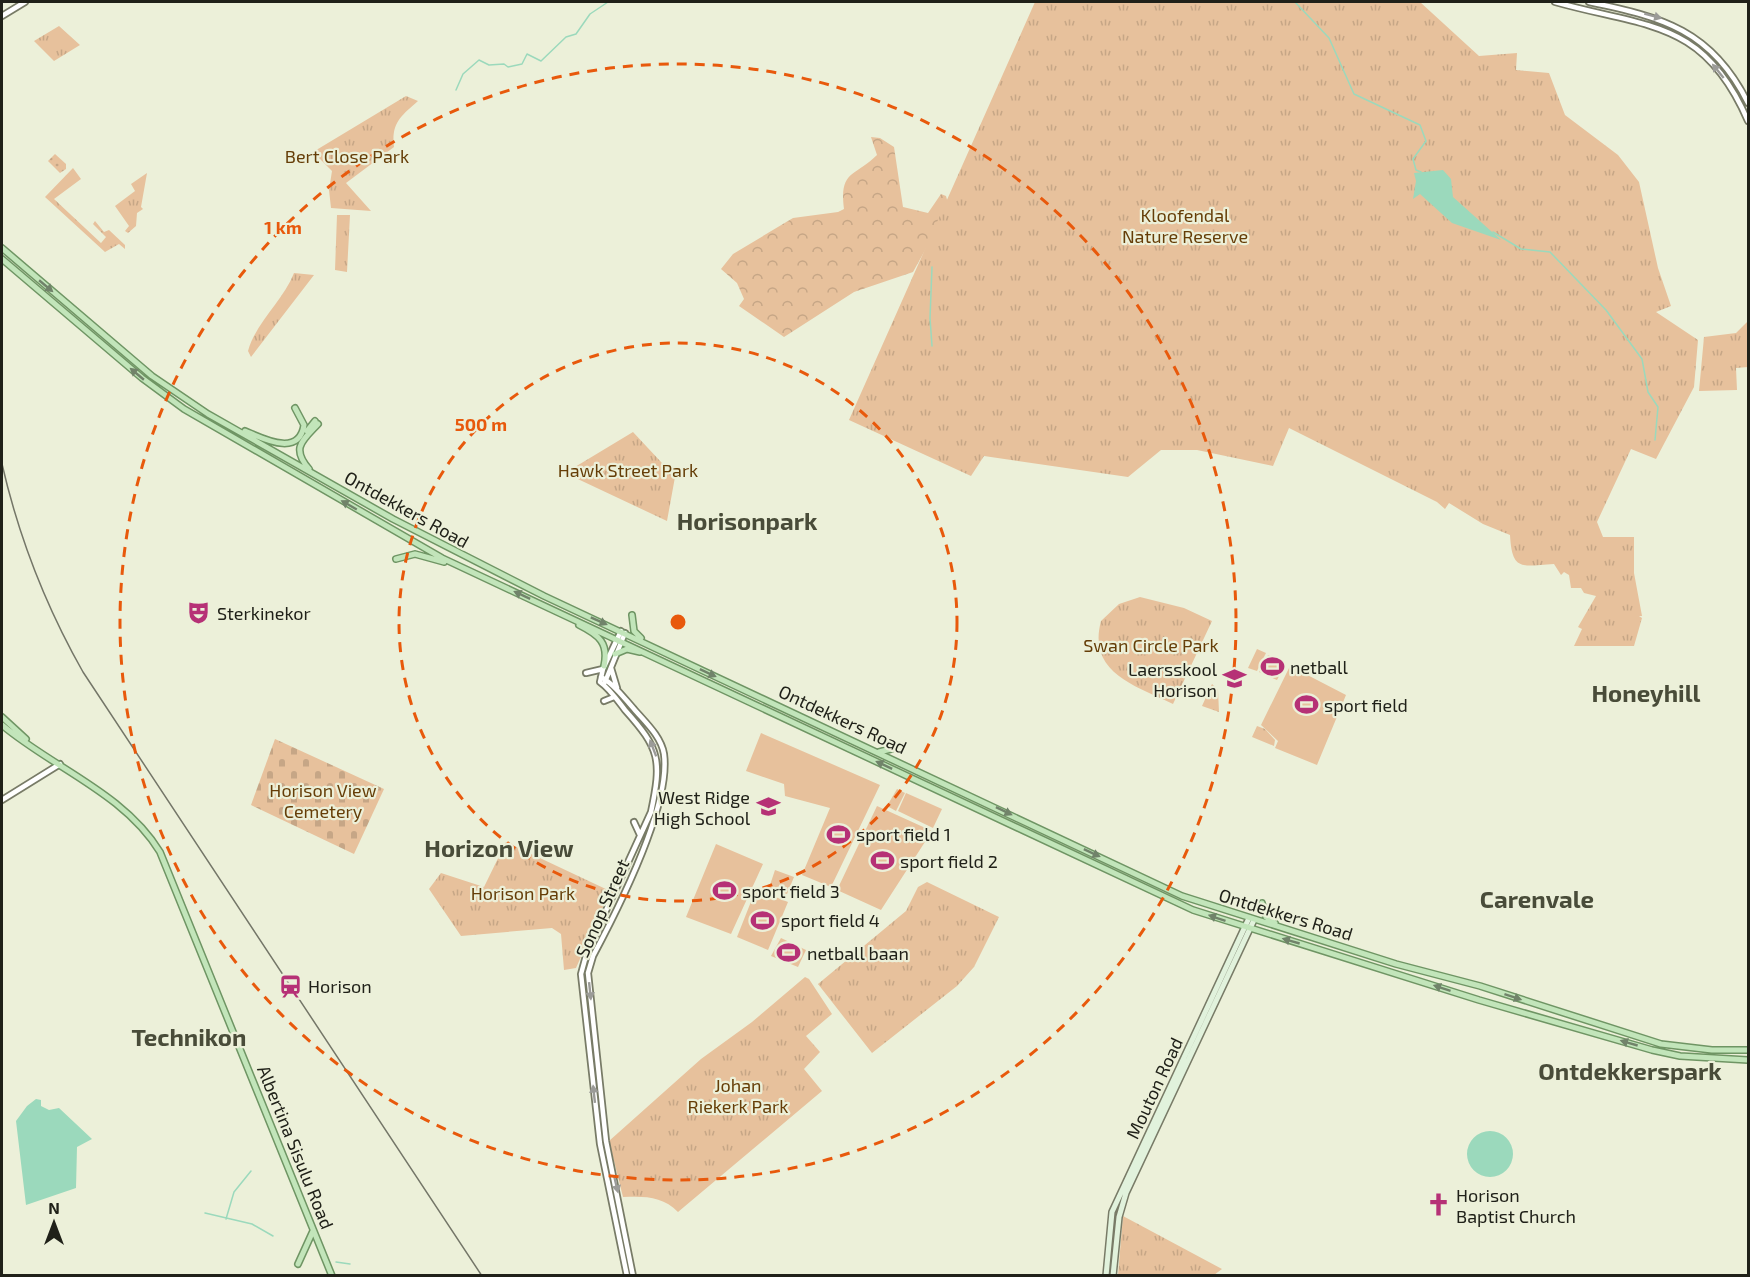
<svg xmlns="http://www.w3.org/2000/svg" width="1750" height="1277" viewBox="0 0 1750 1277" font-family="'Exo 2',sans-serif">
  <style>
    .grass { fill: url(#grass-dots) }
    .forest { fill: url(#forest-crowns) }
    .cemetery { fill: url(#cemetery-stones) }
    .park { fill: url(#park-tufts) }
    .pitch { fill: #e7c19c }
    .water { fill: #9bd9bc }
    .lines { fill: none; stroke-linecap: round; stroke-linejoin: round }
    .stream { stroke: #9bd9bc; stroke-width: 1.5 }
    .tertiary-casing { stroke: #787b67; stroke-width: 8 }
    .secondary-casing { stroke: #787b67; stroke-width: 8 }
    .primary-casing { stroke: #6f9564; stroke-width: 8 }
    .tertiary { stroke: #fff; stroke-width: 4.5 }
    .secondary { stroke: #e1f2dc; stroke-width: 5 }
    .primary { stroke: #c2e5ba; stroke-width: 5 }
    .rail { stroke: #747668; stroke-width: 1.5 }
    .oneway { fill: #9b9b98 }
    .oneway2 { fill: #71836a }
    .ring { fill: none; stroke: #e8590c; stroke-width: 3; stroke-dasharray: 10 8 }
    .labels { text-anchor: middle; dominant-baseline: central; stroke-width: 4.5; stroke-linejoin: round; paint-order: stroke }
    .park-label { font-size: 18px; fill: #653d07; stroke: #ecf0d9 }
    .street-label { font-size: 18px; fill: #202119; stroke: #ecf0d9 }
    .poi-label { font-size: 18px; fill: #202119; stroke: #ecf0d9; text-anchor: start }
    .district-label { font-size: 24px; font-weight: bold; fill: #494c39; stroke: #ecf0d9 }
    .centre { fill: #e8590c; stroke: #ecf0d9; stroke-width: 3 }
    .ring-label { font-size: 18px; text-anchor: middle; font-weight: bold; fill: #e8590c; stroke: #ecf0d9; stroke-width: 4.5; stroke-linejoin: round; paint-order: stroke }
  </style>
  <defs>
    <pattern id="grass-dots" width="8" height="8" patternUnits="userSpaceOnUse" patternTransform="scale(1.5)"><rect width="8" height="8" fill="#e7c19c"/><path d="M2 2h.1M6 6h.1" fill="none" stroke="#c6a686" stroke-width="1.8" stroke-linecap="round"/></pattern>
    <pattern id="forest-crowns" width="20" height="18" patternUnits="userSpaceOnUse" patternTransform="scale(1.5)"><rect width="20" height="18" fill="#e7c19c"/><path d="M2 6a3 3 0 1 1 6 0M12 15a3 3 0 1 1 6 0" fill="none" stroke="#c6a686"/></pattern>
    <pattern id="cemetery-stones" width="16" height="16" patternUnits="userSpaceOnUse" patternTransform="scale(1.5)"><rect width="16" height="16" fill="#e7c19c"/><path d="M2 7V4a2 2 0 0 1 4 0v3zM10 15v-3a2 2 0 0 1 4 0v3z" fill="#c6a686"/></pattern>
    <pattern id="park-tufts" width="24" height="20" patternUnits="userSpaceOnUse" patternTransform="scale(1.5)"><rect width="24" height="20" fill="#e7c19c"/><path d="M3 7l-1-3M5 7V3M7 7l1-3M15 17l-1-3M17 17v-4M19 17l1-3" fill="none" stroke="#c6a686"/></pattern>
  </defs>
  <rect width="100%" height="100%" fill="#ecf0d9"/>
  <path class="grass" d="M55,154L66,164V169L60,173L48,161Z"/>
  <path class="forest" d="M871,137L880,138L894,147L903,207L928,213L941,194L946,196L949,207L913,272L854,292L784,337L739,306L744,299L737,283L721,269L733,254L793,218L838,212L844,209C839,170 855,177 877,155Z"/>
  <path class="cemetery" d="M275,739L384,789L354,854L251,805Z"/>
  <path class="park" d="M1035,2H1420L1479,56L1517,53L1516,70L1549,73L1565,115L1618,155L1639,182L1658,268L1671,306L1656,312L1698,340L1694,387L1656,459L1631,449L1597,522L1603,537H1634V573L1642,616H1639L1642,618L1634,646H1574L1582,629L1578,627L1596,596L1584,593L1581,588H1571L1569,575L1564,572L1561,575L1554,564C1522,566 1512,572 1510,535L1483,524L1449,503L1445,509L1437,502L1289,428L1273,466L1197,450H1161L1128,477L984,456L971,476L849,420Z
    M59,26L80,45L54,61L34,41Z
    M406,96L418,101C401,116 391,123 394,147L346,183L371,211L331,208L329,190L332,171L313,152Z
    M73,168L81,179L54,199L101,243L106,237L93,224L95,221L104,232L109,230L125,245V249L119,244L105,252L45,197Z
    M147,173L141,207L143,209L137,213L136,226L128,233L125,231L129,226L115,206L135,191L131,184Z
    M337,215H350L347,272L335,270Z
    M294,273L314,275L251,357L248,351C256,322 283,301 294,273Z
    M1748,321V367L1736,368L1737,390L1699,391L1704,337L1736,333Z
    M633,432L675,477L667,521L565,473Z
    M1140,597L1184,608L1212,621L1173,704C1136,686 1087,673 1101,621L1119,604Z
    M1212,684L1218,690L1219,712L1202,706Z
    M1257,726L1265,729L1275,740L1274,746L1252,737Z
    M506,842L610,891L576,968L564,970L561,934L552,928L461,936L429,889L441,873L484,887Z
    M927,882L999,917L974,967L957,986L872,1053L818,984L906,911L918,887Z
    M805,977L809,979L832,1014L806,1036L820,1052L804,1069L822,1091L678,1212C663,1196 644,1196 623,1197L609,1141L701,1059L752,1022Z
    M1123,1216L1222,1269L1214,1275H1118Z"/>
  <path class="pitch" d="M1257,649L1266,653L1257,671L1248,668Z
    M1268,655L1286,663L1277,680L1259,672Z
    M1290,666L1346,695L1317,765L1275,748L1278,741L1261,725Z
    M761,733L880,785L831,887L802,875L830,808L785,796L784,784L746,771Z
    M897,789L905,793L896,811L887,806Z
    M906,793L942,809L933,828L898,811Z
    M877,806L932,831L881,910L837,890Z
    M716,844L763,864L731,934L686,917Z
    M775,870L794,877L787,894L769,888Z
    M756,889L788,902L768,950L737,937Z
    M781,938L806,950L798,967L771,956Z"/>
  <path class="water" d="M1443,170L1451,179L1453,197L1501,240L1452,223L1420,194L1413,199L1416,181L1414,173Z
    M36,1099L41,1100V1106L49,1110L59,1108L92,1139L77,1147L76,1188L26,1205L16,1121L27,1106Z
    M1467 1154a23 23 0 1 1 46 0a23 23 0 1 1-46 0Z"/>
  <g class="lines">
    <path class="stream" d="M1295,2L1329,38L1354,94L1420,125L1426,141L1413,159L1416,170L1421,172
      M456,90L463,74L479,60L489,65L504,64L508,67L522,64L527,54L541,61L566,37L576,34L590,14L608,2
      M1493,232L1521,249L1550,252L1606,310L1642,359L1648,392L1658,407L1655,440
      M932,267L930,318L932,346
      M205,1213L252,1224L273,1236
      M226,1219L234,1192L251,1171
      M336,1262L350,1264"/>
    <defs>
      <path id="tertiary" d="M1555,2C1647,28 1704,19 1748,121
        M1589,2C1662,17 1712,30 1748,103
        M2,16L25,2
        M621,631L603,669L600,682C610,689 618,701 625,710C660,749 662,760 651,812L587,952L581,974L600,1144L627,1276
        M611,668L617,688
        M586,673L603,669
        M601,677C614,684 624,698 634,709C645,722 661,736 664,754C671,806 618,909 593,956L588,973L606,1141L633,1276
        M605,682L625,633
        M604,701L614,697
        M2,800L60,764
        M634,822L640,835"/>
      <path id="secondary" d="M1106,1276L1112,1212L1249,918
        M1113,1276L1119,1217L1126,1193L1254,920"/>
      <path id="primary" d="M2,248L152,376L208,414L393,519L544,596L1182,896L1396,964L1480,986L1661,1044L1712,1050H1748
        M2,259L142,378L184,409L442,558L1193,910L1479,1000L1652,1050L1680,1056L1748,1060
        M245,431C262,438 299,458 304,425L295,408
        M307,431L315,421
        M309,469C291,448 302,441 318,424
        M396,559L415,554L444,562
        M632,615L634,631L641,638
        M579,625C599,635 609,643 604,666
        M615,654L627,649L640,652
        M2,717L26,739
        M2,725C53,768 124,793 160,852L332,1276
        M879,752L891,749
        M1262,903L1266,917L1275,923
        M298,1264L313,1231"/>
    </defs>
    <use href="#tertiary" class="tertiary-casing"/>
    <use href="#secondary" class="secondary-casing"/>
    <use href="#primary" class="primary-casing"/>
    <use href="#tertiary" class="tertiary"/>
    <use href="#secondary" class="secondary"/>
    <use href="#primary" class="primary"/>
    <path class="rail" d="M2,464C19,538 45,605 83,672L482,1276"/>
  </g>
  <defs><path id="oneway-solid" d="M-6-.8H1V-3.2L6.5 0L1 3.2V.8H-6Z" transform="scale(1.5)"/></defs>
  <g class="oneway">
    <use href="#oneway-solid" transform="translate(1653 16) rotate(15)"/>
    <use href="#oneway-solid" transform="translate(1718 71) rotate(-129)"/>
    <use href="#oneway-solid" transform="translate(653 748) rotate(-111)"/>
    <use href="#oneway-solid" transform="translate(590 991) rotate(84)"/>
    <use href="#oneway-solid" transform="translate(594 1094) rotate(-96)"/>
    <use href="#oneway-solid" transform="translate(616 1184) rotate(77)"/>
  </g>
  <g class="oneway2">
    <use href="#oneway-solid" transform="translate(46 286) rotate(40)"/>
    <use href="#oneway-solid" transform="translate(137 374) rotate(-140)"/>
    <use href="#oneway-solid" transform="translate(349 505) rotate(-150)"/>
    <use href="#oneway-solid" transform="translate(522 595) rotate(-155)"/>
    <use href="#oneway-solid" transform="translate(599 621) rotate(24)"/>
    <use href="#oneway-solid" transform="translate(708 673) rotate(25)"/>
    <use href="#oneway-solid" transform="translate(884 765) rotate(-155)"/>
    <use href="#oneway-solid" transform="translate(1004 811) rotate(26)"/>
    <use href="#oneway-solid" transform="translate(1092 853) rotate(25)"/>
    <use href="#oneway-solid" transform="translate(1217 918) rotate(-161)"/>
    <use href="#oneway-solid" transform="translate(1291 941) rotate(-164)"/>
    <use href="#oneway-solid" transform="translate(1442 988) rotate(-162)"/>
    <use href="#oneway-solid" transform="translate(1513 997) rotate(18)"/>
    <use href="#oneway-solid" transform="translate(1629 1043) rotate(-164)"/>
  </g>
  <g class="ring">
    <circle cx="678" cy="622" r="279"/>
    <circle cx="678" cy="622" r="558"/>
  </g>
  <defs>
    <symbol id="theatre-bare" viewBox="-9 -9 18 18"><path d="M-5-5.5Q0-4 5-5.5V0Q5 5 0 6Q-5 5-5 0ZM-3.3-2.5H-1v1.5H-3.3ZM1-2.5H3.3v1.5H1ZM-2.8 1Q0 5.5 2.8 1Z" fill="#b63176" stroke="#ecf0d9" stroke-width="2.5" paint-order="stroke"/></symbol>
    <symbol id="stadium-bare" viewBox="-9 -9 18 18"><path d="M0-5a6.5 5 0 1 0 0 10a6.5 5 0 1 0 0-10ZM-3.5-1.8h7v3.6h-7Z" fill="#b63176" stroke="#ecf0d9" stroke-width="2.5" paint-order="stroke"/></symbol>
    <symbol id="school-bare" viewBox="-9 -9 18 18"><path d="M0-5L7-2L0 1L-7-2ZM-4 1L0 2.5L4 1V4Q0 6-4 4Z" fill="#b63176" stroke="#ecf0d9" stroke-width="2.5" paint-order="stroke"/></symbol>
    <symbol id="station-bare" viewBox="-9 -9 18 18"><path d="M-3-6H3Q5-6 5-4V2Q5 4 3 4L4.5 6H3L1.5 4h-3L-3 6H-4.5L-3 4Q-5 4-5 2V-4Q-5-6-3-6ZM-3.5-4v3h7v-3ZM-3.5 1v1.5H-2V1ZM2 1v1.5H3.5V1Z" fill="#b63176" stroke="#ecf0d9" stroke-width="2.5" paint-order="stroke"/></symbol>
    <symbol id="church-bare" viewBox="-9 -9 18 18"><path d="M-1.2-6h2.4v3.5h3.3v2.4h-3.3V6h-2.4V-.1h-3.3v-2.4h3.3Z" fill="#b63176" stroke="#ecf0d9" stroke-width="2.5" paint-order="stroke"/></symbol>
  </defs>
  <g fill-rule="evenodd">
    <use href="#theatre-bare" x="182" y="596" width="33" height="33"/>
    <use href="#stadium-bare" x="1256" y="650" width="33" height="33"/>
    <use href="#school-bare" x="1218" y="662" width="33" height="33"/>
    <use href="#stadium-bare" x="1290" y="688" width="33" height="33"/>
    <use href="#school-bare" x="752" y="790" width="33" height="33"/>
    <use href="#stadium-bare" x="822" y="818" width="33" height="33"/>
    <use href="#stadium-bare" x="866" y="844" width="33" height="33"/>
    <use href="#stadium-bare" x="708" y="874" width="33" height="33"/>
    <use href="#stadium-bare" x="746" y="904" width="33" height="33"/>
    <use href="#stadium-bare" x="772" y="936" width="33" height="33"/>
    <use href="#station-bare" x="274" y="970" width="33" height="33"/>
    <use href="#church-bare" x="1422" y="1188" width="33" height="33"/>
  </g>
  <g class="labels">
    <g class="park-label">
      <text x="347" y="156">Bert Close Park</text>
      <text x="1185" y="215">Kloofendal<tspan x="1185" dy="21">Nature Reserve</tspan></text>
      <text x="628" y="470">Hawk Street Park</text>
      <text x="1151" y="645">Swan Circle Park</text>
      <text x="323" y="790">Horison View<tspan x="323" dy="21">Cemetery</tspan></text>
      <text x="523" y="893">Horison Park</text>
      <text x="738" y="1085">Johan<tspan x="738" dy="21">Riekerk Park</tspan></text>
    </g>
    <g class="street-label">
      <text transform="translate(407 509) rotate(29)">Ontdekkers Road</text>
      <text transform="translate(843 719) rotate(25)">Ontdekkers Road</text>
      <text transform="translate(602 908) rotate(-66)">Sonop Street</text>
      <text transform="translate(1286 914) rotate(17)">Ontdekkers Road</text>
      <text transform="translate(1154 1088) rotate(-65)">Mouton Road</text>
      <text transform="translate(296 1147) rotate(68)">Albertina Sisulu Road</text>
    </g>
    <g class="poi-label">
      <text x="217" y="613">Sterkinekor</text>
      <text x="1290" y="667">netball</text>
      <text x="1217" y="669" text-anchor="end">Laersskool<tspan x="1217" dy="21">Horison</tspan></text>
      <text x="1324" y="705">sport field</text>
      <text x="750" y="797" text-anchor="end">West Ridge<tspan x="750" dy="21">High School</tspan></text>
      <text x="856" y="834">sport field 1</text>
      <text x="900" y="861">sport field 2</text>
      <text x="742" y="891">sport field 3</text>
      <text x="781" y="920">sport field 4</text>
      <text x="807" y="953">netball baan</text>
      <text x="308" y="986">Horison</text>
      <text x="1456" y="1195">Horison<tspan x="1456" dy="21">Baptist Church</tspan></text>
    </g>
    <g class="district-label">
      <text x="747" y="520">Horisonpark</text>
      <text x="1646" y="692">Honeyhill</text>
      <text x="499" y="847">Horizon View</text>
      <text x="1537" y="898">Carenvale</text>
      <text x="189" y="1036">Technikon</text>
      <text x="1630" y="1070">Ontdekkerspark</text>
    </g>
  </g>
  <circle cx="678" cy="622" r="9" class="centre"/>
  <g class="ring-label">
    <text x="283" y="234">1 km</text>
    <text x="481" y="431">500 m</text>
  </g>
  <rect width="1750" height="1277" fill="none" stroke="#202119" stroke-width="6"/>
  <g transform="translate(54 1223)" stroke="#ecf0d9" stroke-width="4.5" paint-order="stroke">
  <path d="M0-4.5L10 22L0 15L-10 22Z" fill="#202119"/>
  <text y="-9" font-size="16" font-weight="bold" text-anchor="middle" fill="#202119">N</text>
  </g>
</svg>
